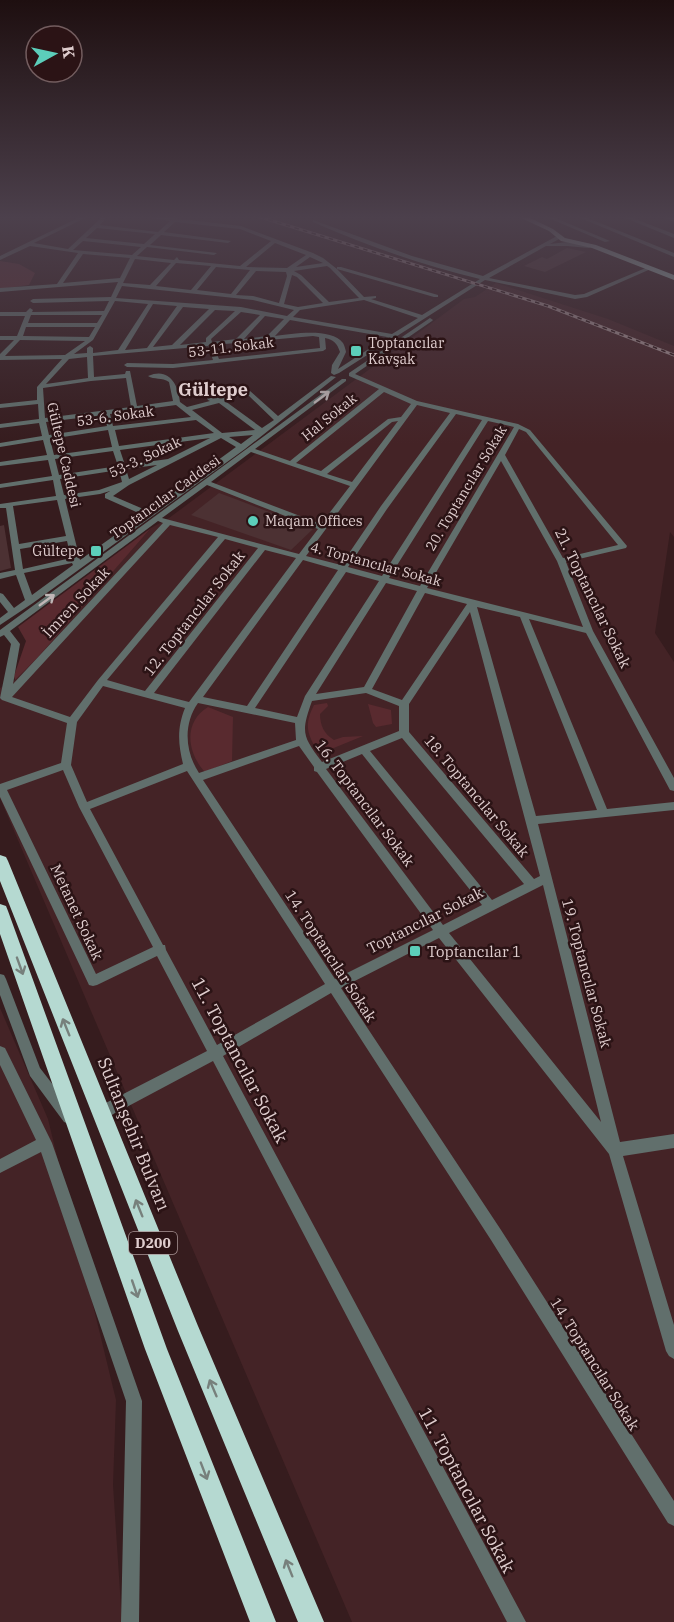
<svg xmlns="http://www.w3.org/2000/svg" width="674" height="1622" viewBox="0 0 674 1622" font-family="'IBM Plex Serif',serif">
  <style>
    .built { fill: #442326 }
    .green { fill: #592a2f }
    .building { fill: #4c3133 }
    .lines { fill: none; stroke-linecap: round; stroke-linejoin: round }
    .minor { fill: #616f6c; fill-rule: evenodd }
    .major { fill: #9dbbb4; fill-rule: evenodd }
    .highway { fill: #b5d9d1; fill-rule: evenodd }
    .rail-casing { stroke: #a08b8c; stroke-width: 3 }
    .rail { stroke: #2b1315; stroke-width: 1.5; stroke-dasharray: 4.5; stroke-linecap: butt }
    .oneway { stroke: #c0b6b6 }
    .oneway2 { stroke: #77807c }
    .poi-dot { fill: #5cceba; stroke: #2b1315; stroke-width: 2 }
    .labels { text-anchor: middle; dominant-baseline: central; stroke-width: 5; stroke-linejoin: round; paint-order: stroke }
    .far-poi-label { font-size: 14px; fill: #dfcdce; stroke: #2b1315; text-anchor: start }
    .far-street-label { font-size: 14px; fill: #dfcdce; stroke: #2b1315 }
    .shield { fill: #2b1315; stroke: #a99596; stroke-width: 1.5 }
    .shield-label { font-size: 14px; font-weight: bold; fill: #dfcdce }
    .street-label { font-size: 15px; fill: #dfcdce; stroke: #2b1315 }
    .poi-label { font-size: 15px; fill: #dfcdce; stroke: #2b1315; text-anchor: start }
    .far-district-label { font-size: 18px; font-weight: bold; fill: #dfcdce; stroke: #2b1315 }
    .near-street-label { font-size: 18px; fill: #dfcdce; stroke: #2b1315 }
  </style>
  <rect width="100%" height="100%" fill="#361c1e"/>
  <path class="built" d="M496,283L608,319L674,346V537L670,532L655,633L674,662V1622H352L0,798V688L15,680L151,528L169,518L464,299L475,297Z
    M0,1008L48,1119L116,1400L113,1485L122,1622H0Z"/>
  <path class="green" d="M0,261L19,264L35,273L29,285L0,289Z
    M151,528L38,657L15,680L14,676L26,641L18,627Z
    M327,703L328,706L320,714C320,725 324,734 334,740L343,737L363,736L319,754C308,734 303,727 314,705Z
    M368,704L391,710L392,724L376,727L373,723Z
    M208,707L233,717L232,761L205,772C187,753 183,722 208,707Z"/>
  <path class="building" d="M567,248L586,252L545,272L524,266L542,257L547,259Z
    M219,493L238,500L313,529L291,550L191,515Z
    M4,525L11,568L0,571V526Z"/>
  <g class="lines">
    <path class="minor" d="M80,217H87L34,243L68,249L102,217H107L100,225L158,232L170,221L145,217H163L241,226L313,253L323,258L337,269V267H341L438,295V297H434L337,269L364,297L376,296V298L371,299L422,315L480,279C422,265 367,246 313,222V220L412,256L483,276L557,236H561V238L550,244L567,242L592,246L589,248L567,246H546L489,278L575,295L584,294L648,267L653,268L587,297L575,299L485,280L339,373L334,375L331,373L332,365L340,352C337,343 334,340 325,338L326,349L323,351L173,368L127,367L124,365L127,363L173,364L213,360L208,346L93,356L94,377L125,374L126,371H130L137,406L173,401L169,382C162,377 154,380 148,376C169,367 178,384 180,402L187,407L210,401L208,400L199,385L202,383L204,384L212,397L220,398L250,391L278,416L331,376L336,377L245,449L33,603L0,625V618L8,612L0,602V593L3,594L14,608L25,600L16,575L0,579V573L15,570L6,508H0V504L56,496L53,480L0,488V484L52,476L48,460L0,466V462L47,455L43,440L0,447V443L42,436L39,423L0,428V424L39,419L38,404L0,408V404L37,400V387L62,359L0,360V354L14,340H0V336H17L25,316H0V312H26L30,308L33,310L32,312L104,311L109,301L33,303L30,301L33,299L111,297L118,282L0,292V288L57,284L78,253L30,246L0,260V256ZM175,222L240,229L271,241L240,266L179,260L177,257L174,260L137,256L147,247L214,255L217,253L150,245L161,235L228,243L231,241L164,232ZM97,228L155,234L144,244L86,238ZM83,241L141,247L132,255L73,250ZM275,243L306,255L287,268L246,267ZM83,254L130,258L120,278L63,283ZM310,257L323,263L296,267ZM135,259L171,263L150,285L123,283ZM176,263L211,266L191,290L156,286ZM327,266L330,268L359,298L329,302L301,275L294,271ZM216,267L250,270L231,294L197,290ZM256,271L286,272L287,276L279,303L253,296L236,295ZM292,275L297,277L323,303L298,307L284,304ZM122,286L253,300L294,310L287,316L241,307L116,298ZM364,300L418,318L392,334L293,317L300,310ZM115,301L148,304L118,350L93,353V348L90,346L87,348V353L74,354L93,340ZM153,304L177,306L147,348L125,350ZM183,307L209,309L172,345L153,347ZM215,310L235,311L206,338V342L180,345ZM241,312L260,315L236,339L212,342L211,339ZM31,315H102L97,323H28ZM265,316L284,319L267,336L244,339ZM290,320L387,337L338,369L346,352C346,351 344,344 343,343C331,327 292,334 275,336ZM26,327H95L89,337L23,336ZM313,336L319,337L320,348L219,359L213,345ZM20,340L85,341L65,355L5,356ZM87,357L88,378L46,384L69,359ZM126,378L131,407L45,418L43,388L91,381ZM247,394L274,420L262,428L225,401ZM219,403L255,430L222,433L192,410ZM176,405L191,417L113,426L110,414ZM104,415L107,426L49,435L46,422ZM196,420L214,433L119,446L115,430ZM108,430L112,447L54,455L50,439ZM253,435L241,444L229,437ZM210,438L168,459L125,465L120,450ZM221,438L236,447L148,511L113,496L129,485ZM113,451L118,466L59,475L55,459ZM157,465L129,479L126,469ZM119,470L122,482L99,490L64,495L60,479ZM110,491L105,494V498L143,515L80,560L65,499L100,494ZM57,500L66,536L19,544L13,506ZM67,541L71,558L23,569L20,549ZM72,563L73,565L32,595L24,573Z
      M546,217H553L610,241L605,242Z
      M578,217H585L674,253V257Z
      M623,217H630L674,234V238Z
      M665,217L674,218V222L665,218Z
      M430,318L433,320L432,321L355,374L417,401L518,424L530,430L627,546L626,548L566,562L593,631L674,778V791L670,790L586,633L529,619L607,809L674,802V810L538,824L620,1142L674,1134V1148L623,1156L674,1325V1359L669,1356L666,1351L609,1154L439,938L341,988L501,1230L674,1501V1526L668,1523L491,1240L331,993L223,1056L526,1622H507L213,1061L106,1118L101,1120L96,1118L94,1113L96,1108L207,1051L157,956L97,985L93,986L89,985L0,797V784L61,763L67,723L2,700L0,698L11,644L4,635L0,637V630L342,379H346V381L255,449L290,461L379,389L349,376V373ZM384,392L411,404L401,417L388,419L321,471L296,463ZM417,405L450,413L381,506L341,565L306,556ZM456,414L482,420L382,576L348,567L387,509ZM398,421L352,482L327,474L392,422ZM488,421L514,427L420,586L389,578ZM519,429L526,432L618,545L563,558L505,455ZM251,452L350,486L321,524L211,482ZM501,461L557,561L583,627L427,588ZM207,485L318,529L299,554L162,518ZM158,521L163,523L13,684L20,644L10,631ZM170,525L218,537L98,680L70,717L12,697ZM225,539L258,548L145,691L107,680ZM265,550L296,558L189,702L154,693ZM303,560L338,570L247,706L203,697ZM346,572L379,581L305,696L297,717L255,708ZM386,583L417,591L364,687L316,694ZM425,593L467,604L402,700L372,689ZM477,607L520,617L597,810L536,816ZM470,612L540,876L534,879L409,732V704ZM103,686L185,708C177,728 178,743 183,764L87,802L71,765L77,722ZM366,693L399,706V731L322,762C302,736 301,732 312,701ZM198,703L295,723L296,740L199,773C185,752 183,724 198,703ZM402,738L524,884L492,900L370,751ZM299,746L314,767V771L317,772L433,930L335,979L203,780ZM362,754L482,905L443,925L326,769ZM63,770L79,807L153,947L96,974L7,790ZM187,771L325,984L217,1045L166,950L165,945H163L90,809ZM543,885L601,1122L449,933Z
      M0,974L4,975L6,979L40,1068L74,1112L76,1117L74,1122L69,1124L64,1122L30,1076L0,995Z
      M0,1046L5,1048L52,1143L142,1401L139,1622H121L126,1401L41,1152L0,1173V1159L36,1140L0,1065Z"/>
    <path class="major" d="M519,217H528L553,229L565,238L596,245L674,275V280L592,248L561,241L549,231Z"/>
    <path class="highway" d="M0,855L6,857L8,861L198,1326L324,1622H298L178,1331L0,881Z
      M0,904L6,906L8,911L167,1349L276,1622H250L145,1349L0,934Z"/>
    <defs>
      <path id="rail" d="M260,217L548,306L674,355"/>
    </defs>
    <use href="#rail" class="rail-casing"/>
    <use href="#rail" class="rail"/>
  </g>
  <defs><path id="oneway-shaft" d="M-6 0H5M1.5-3L5.5 0L1.5 3" fill="none" stroke-width="1.6" stroke-linecap="round" stroke-linejoin="round" transform="scale(1.5)"/></defs>
  <g class="oneway">
    <use href="#oneway-shaft" transform="translate(322 397) rotate(-37)"/>
    <use href="#oneway-shaft" transform="translate(47 600) rotate(-36)"/>
  </g>
  <g class="oneway2">
    <use href="#oneway-shaft" transform="translate(20 966) rotate(70)"/>
    <use href="#oneway-shaft" transform="translate(66 1027) rotate(-112)"/>
    <use href="#oneway-shaft" transform="translate(139 1208) rotate(-112)"/>
    <use href="#oneway-shaft" transform="translate(135 1289) rotate(71)"/>
    <use href="#oneway-shaft" transform="translate(213 1388) rotate(-113)"/>
    <use href="#oneway-shaft" transform="translate(204 1471) rotate(69)"/>
    <use href="#oneway-shaft" transform="translate(289 1568) rotate(-112)"/>
  </g>
  <linearGradient id="sky" x2="0" y2="1"><stop stop-color="#1e0f10"/><stop offset="0.49" stop-color="#4c404c"/><stop offset="1" stop-color="#4c404c" stop-opacity="0"/></linearGradient>
  <rect width="674" height="444" fill="url(#sky)"/>
  <g class="poi-dot">
    <rect x="350" y="345" width="12" height="12" rx="3"/>
    <circle cx="253" cy="521" r="6"/>
    <rect x="90" y="545" width="12" height="12" rx="3"/>
    <rect x="409" y="945" width="12" height="12" rx="3"/>
  </g>
  <g class="labels">
    <g class="far-poi-label">
      <text x="368" y="343">Toptancılar<tspan x="368" dy="16">Kavşak</tspan></text>
      <text x="265" y="521">Maqam Offices</text>
      <text x="84" y="551" text-anchor="end">Gültepe</text>
    </g>
    <g class="far-street-label">
      <text transform="translate(231 347) rotate(-7)">53-11. Sokak</text>
      <text transform="translate(115 416) rotate(-8)">53-6. Sokak</text>
      <text transform="translate(329 417) rotate(-39)">Hal Sokak</text>
      <text transform="translate(64 455) rotate(77)">Gültepe Caddesi</text>
      <text transform="translate(145 457) rotate(-25)">53-3. Sokak</text>
      <text transform="translate(466 488) rotate(-59)">20. Toptancılar Sokak</text>
      <text transform="translate(165 497) rotate(-36)">Toptancılar Caddesi</text>
      <text transform="translate(376 564) rotate(15)">4. Toptancılar Sokak</text>
    </g>
    <rect class="shield" x="129" y="1232" width="48" height="22" rx="4.5"/>
    <g class="shield-label">
      <text x="153" y="1243">D200</text>
    </g>
    <g class="street-label">
      <text transform="translate(593 598) rotate(64)">21. Toptancılar Sokak</text>
      <text transform="translate(76 602) rotate(-47)">İmren Sokak</text>
      <text transform="translate(194 613) rotate(-52)">12. Toptancılar Sokak</text>
      <text transform="translate(477 796) rotate(50)">18. Toptancılar Sokak</text>
      <text transform="translate(365 803) rotate(53)">16. Toptancılar Sokak</text>
      <text transform="translate(77 912) rotate(65)">Metanet Sokak</text>
      <text transform="translate(425 920) rotate(-27)">Toptancılar Sokak</text>
      <text transform="translate(331 956) rotate(57)">14. Toptancılar Sokak</text>
      <text transform="translate(587 973) rotate(75)">19. Toptancılar Sokak</text>
      <text transform="translate(595 1364) rotate(58)">14. Toptancılar Sokak</text>
    </g>
    <g class="poi-label">
      <text x="427" y="951">Toptancılar 1</text>
    </g>
    <g class="far-district-label">
      <text x="213" y="389">Gültepe</text>
    </g>
    <g class="near-street-label">
      <text transform="translate(240 1060) rotate(62)">11. Toptancılar Sokak</text>
      <text transform="translate(134 1134) rotate(68)">Sultanşehir Bulvarı</text>
      <text transform="translate(467 1490) rotate(62)">11. Toptancılar Sokak</text>
    </g>
  </g>
  <g transform="translate(54 54) rotate(82)"><circle r="28" fill="#2b1315" stroke="#735d5f" stroke-width="1.5"/>
  <path d="M0-4.5L10 22L0 15L-10 22Z" fill="#5cceba"/>
  <text y="-9" font-size="16" font-weight="bold" text-anchor="middle" fill="#dfcdce">K</text>
  </g>
</svg>
